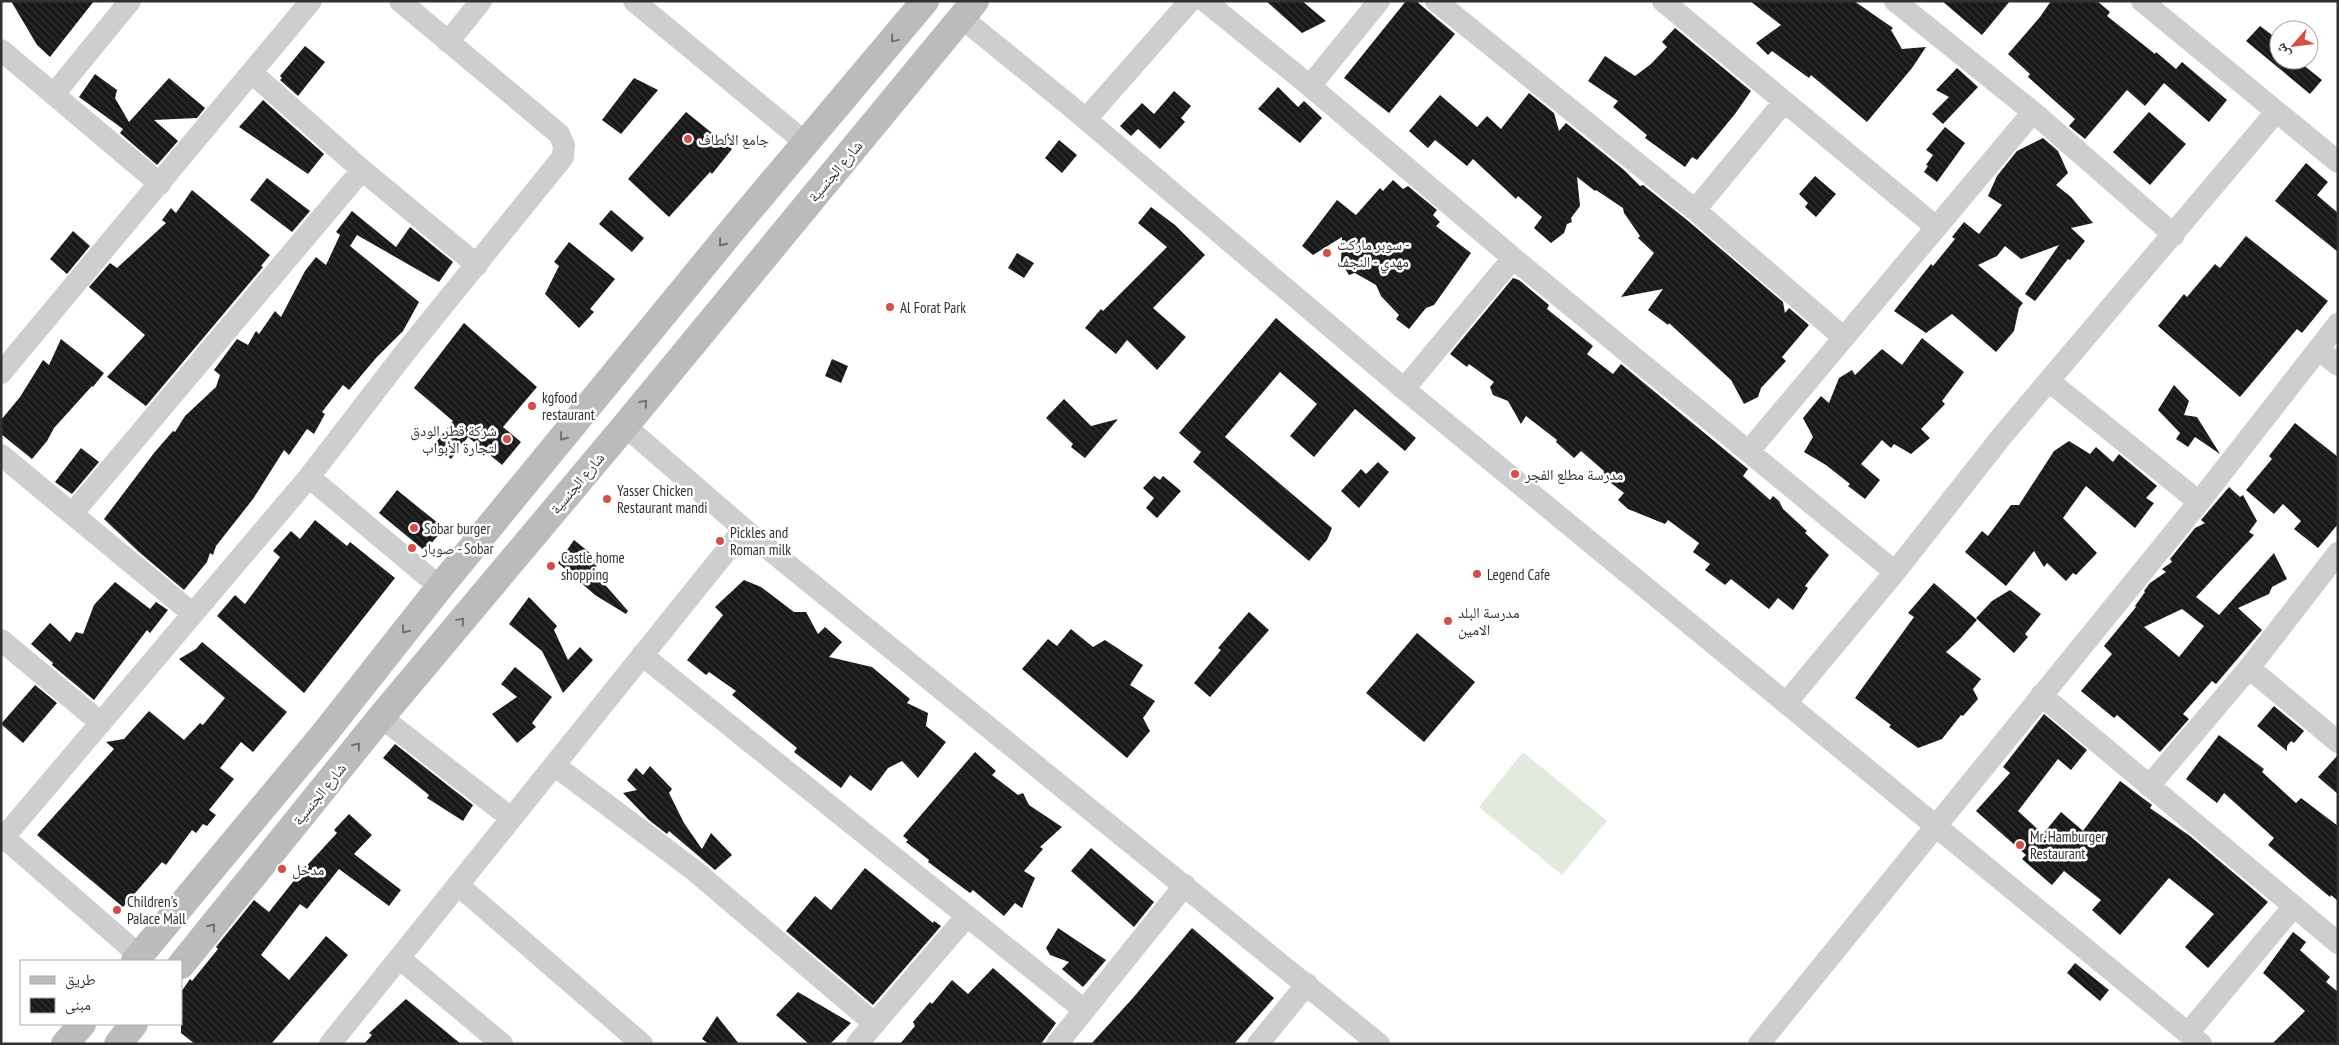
<svg xmlns="http://www.w3.org/2000/svg" width="2339" height="1045" viewBox="0 0 2339 1045" font-family="'PT Sans Narrow','Noto Naskh Arabic',sans-serif">
  <style>
    .garden { fill: #e2e9dd }
    .building { fill: url(#building-back-hatch); fill-rule: evenodd }
    .lines { fill: none; stroke-linecap: round; stroke-linejoin: round }
    .minor { stroke: #cecece; stroke-width: 22 }
    .secondary { stroke: #bbb; stroke-width: 28 }
    .oneway { stroke: #6f6f6f }
    .poi-dot { fill: #d74e43; stroke: #fff; stroke-width: 2 }
    .labels { text-anchor: middle; dominant-baseline: central; stroke-width: 5; stroke-linejoin: round; paint-order: stroke }
    .poi-label { font-size: 15px; fill: #313131; stroke: #fff; text-anchor: start }
    .street-label { font-size: 15px; fill: #313131; stroke: #fff }
  </style>
  <defs>
    <pattern id="building-back-hatch" width="6" height="6" patternUnits="userSpaceOnUse" patternTransform="scale(1.25)"><rect width="6" height="6" fill="#181818"/><path d="M-1 5l2 2M0 0l6 6M5-1l2 2" fill="none" stroke="#313131"/></pattern>
  </defs>
  <rect width="100%" height="100%" fill="#fff"/>
  <path class="garden" d="M1523,752L1607,821L1562,875L1479,807Z"/>
  <path class="building" d="M11,1H94L50,57L37,45Z
    M1266,1H1302L1326,21L1302,33Z
    M1406,1H1416L1455,34L1389,113L1344,78Z
    M1750,1H1854L1893,28L1891,30L1902,49L1926,47L1912,68L1867,122L1811,75L1809,78L1772,51L1768,55L1756,43L1781,25Z
    M1942,1H2010L1982,35Z
    M2051,1H2097L2110,12L2107,16L2155,54L2156,52L2176,69L2182,62L2227,100L2209,122L2164,83L2145,106L2127,90L2085,139L2069,126L2075,119L2028,77L2030,74L2008,54L2040,17Z
    M2260,26L2279,40V60H2297L2322,80L2310,94L2246,41Z
    M1675,28L1751,91L1735,114L1697,160L1692,157L1685,167L1645,138L1647,135L1613,107L1618,101L1588,81L1605,56L1635,76L1651,64L1667,47L1662,42Z
    M305,46L325,62L298,96L280,80L282,78L280,76Z
    M1957,68L1978,87L1943,124L1932,114L1949,97L1936,90Z
    M95,74L117,90L115,98L129,122L169,78L205,108L197,118L154,120L178,141L157,165L120,133L123,129L79,97Z
    M634,78L658,90L621,134L602,120Z
    M1278,87L1298,107L1304,101L1322,118L1300,143L1258,109Z
    M1174,91L1191,106L1181,118L1185,122L1160,149L1138,129L1131,136L1120,126L1142,103L1154,114Z
    M1529,93L1554,113L1559,131L1566,123L1624,170L1640,186L1643,185L1687,220L1783,302L1785,313L1789,308L1809,325L1782,357L1786,361L1761,388L1758,397L1744,404L1731,380L1669,323L1668,325L1648,310L1663,289L1621,297L1654,253L1638,238L1640,236L1624,213L1623,208L1596,190L1595,191L1577,177L1580,206L1571,218L1572,222L1567,224L1564,233L1551,243L1534,228L1542,217L1518,196L1516,199L1473,159L1467,166L1435,140L1428,148L1409,131L1440,95L1477,127L1487,116L1501,129Z
    M263,100L324,154L308,174L239,127Z
    M686,112L732,149L712,174L710,172L669,217L628,179Z
    M2149,112L2186,144L2150,185L2113,152Z
    M1945,127L1965,143L1937,182L1924,172L1928,166L1926,165L1933,155L1926,150Z
    M2043,138L2058,151L2068,173L2056,185L2071,197L2093,223L2071,228L2085,241L2070,260L2068,259L2035,301L2025,294L2059,245L2021,259L2005,246L1997,256L1978,265L2023,303L2019,308L2014,331L1996,352L1952,314L1926,333L1894,311L1931,264L1933,266L1955,239L1952,237L1964,222L1979,234L2002,205L1988,196L1997,176L2017,151Z
    M1059,140L1077,155L1062,173L1045,158Z
    M2306,163L2328,182L2317,195L2338,213V252L2275,201Z
    M1815,176L1836,194L1816,217L1805,207L1808,203L1799,194Z
    M267,178L310,211L292,232L250,200Z
    M1393,180L1403,189L1408,186L1437,210L1433,215L1440,222L1436,226L1471,253L1434,305L1426,308L1409,329L1396,319L1399,315L1381,296L1376,285L1355,273L1349,275L1341,262L1342,237L1313,255L1302,246L1337,200L1356,215L1380,188L1383,191Z
    M192,190L270,255L261,266L263,267L146,406L107,377L145,335L89,287L110,263L117,268L166,223L162,220L171,208L176,213Z
    M1151,207L1175,225L1205,255L1153,308L1186,337L1157,370L1127,340L1116,354L1085,328L1101,309L1103,311L1167,247L1138,223Z
    M611,210L644,238L632,252L599,224Z
    M352,211L396,247L410,227L453,262L439,282L357,235L350,246L419,302L403,331L376,358L349,390L343,385L322,412L325,414L314,434L307,429L289,455L284,450L253,499L216,546L213,555L210,553L207,562L184,590L139,552L104,519L154,453L173,431L175,432L185,416L216,387L220,375L214,370L237,339L248,345L256,331L259,334L275,311L281,317L305,271L316,257L326,265L340,235L336,232Z
    M73,231L90,246L67,274L50,259Z
    M2246,236L2328,301L2302,333L2297,329L2240,397L2158,326L2184,294L2187,297L2215,264L2220,268Z
    M569,242L615,279L590,309L594,312L579,328L545,294L559,266L554,262Z
    M1017,253L1034,263L1024,278L1008,268Z
    M1513,278L1519,280L1549,305L1547,309L1593,346L1587,354L1613,374L1621,364L1748,469L1743,476L1770,500L1773,496L1779,501L1783,509L1807,531L1805,533L1829,555L1805,586L1808,588L1793,610L1778,598L1769,609L1731,579L1725,585L1705,570L1710,564L1693,552L1699,543L1668,520L1665,524L1628,509L1618,500L1624,493L1601,475L1604,471L1581,451L1574,458L1556,442L1557,440L1526,416L1521,424L1508,401L1493,395L1490,387L1494,382L1469,364L1467,367L1450,354Z
    M1276,318L1416,438L1405,451L1355,409L1314,457L1290,436L1317,404L1280,372L1225,437L1332,528L1327,540L1309,561L1193,462L1201,452L1179,433Z
    M464,323L537,387L503,427L521,442L502,465L468,437L451,459L434,445L453,421L414,388Z
    M1922,338L1964,372L1942,401L1945,404L1921,429L1930,438L1911,454L1894,444L1891,448L1882,440L1861,464L1880,480L1865,499L1848,486L1850,484L1826,465L1804,452L1813,437L1803,418L1821,396L1829,403L1839,378L1852,370L1855,375L1882,349L1902,365Z
    M61,339L104,373L93,387L92,386L54,428L47,441L32,459L1,434V420L20,397L43,360L49,365Z
    M832,359L848,366L841,383L825,376Z
    M2174,385L2189,401L2184,415L2197,417L2220,454L2195,437L2188,447L2176,439L2180,433L2158,410Z
    M1064,399L1091,426L1118,419L1085,458L1071,447L1073,444L1046,418Z
    M2295,423L2338,457V524L2318,548L2294,529L2301,521L2283,504L2274,514L2246,490L2272,459L2269,456Z
    M2069,441L2090,454L2096,447L2113,462L2119,454L2157,486L2146,498L2154,503L2135,528L2086,486L2063,518L2097,553L2076,575L2073,573L2066,581L2047,563L2044,567L2034,551L2006,586L1965,552L1982,531L1988,536L2011,505H2019L2054,451Z
    M81,448L99,462L72,494L55,482Z
    M1378,462L1389,472L1359,508L1341,491L1361,469L1366,474Z
    M1154,476L1160,480L1163,476L1181,491L1157,518L1146,508L1154,498L1143,488Z
    M2229,487L2240,497L2243,495L2257,521L2249,532L2254,535L2196,597L2219,615L2274,553L2287,579L2272,587L2269,594L2238,608L2262,630L2216,684L2212,681L2183,714L2189,719L2160,752L2117,715L2114,718L2081,691L2112,654L2104,646L2136,607L2135,606L2145,592L2144,591L2150,583L2166,572L2162,569L2172,562L2170,559L2195,528L2205,523L2201,520ZM2182,609L2204,626L2179,657L2144,627Z
    M397,490L444,528L425,551L379,513Z
    M315,520L347,546L350,542L395,578L304,693L217,616L235,595L245,604L280,557L273,551L291,531L300,539Z
    M574,540L600,561L593,571L628,611L626,614L595,595L558,563Z
    M744,580L761,587L794,612H806L818,634L825,627L842,642L829,657L872,667L910,699L907,703L928,713L926,726L946,742L918,778L902,761L888,768L871,791L850,775L841,788L794,752L797,748L732,695L736,691L709,672L706,675L687,660L723,615L715,607Z
    M115,582L150,609L156,602L168,610L150,633L147,630L94,700L52,665L53,663L31,644L50,623L70,642L76,632L83,634L94,605Z
    M1934,583L1977,620L1960,639L1946,652L1981,679L1973,689L1978,699L1963,716L1961,715L1942,739L1918,748L1889,727L1891,725L1855,698L1914,617L1908,613Z
    M2010,590L2041,614L2025,634L2028,637L2014,653L1976,618L1992,601Z
    M529,597L557,626L554,630L568,660L580,647L593,660L563,693L542,651L509,624Z
    M1249,612L1269,630L1210,697L1194,683L1221,650L1218,648Z
    M1071,629L1093,647L1105,640L1143,665L1130,685L1155,701L1143,718L1150,731L1127,758L1022,669L1048,639L1057,646Z
    M1417,633L1475,682L1424,742L1366,693Z
    M202,642L287,712L253,752L241,742L220,768L234,779L209,810L216,815L207,826L203,824L196,833L192,830L166,865L162,862L123,907L37,835L114,749L106,742L124,739L149,711L184,740L200,723L203,725L225,698L179,659L196,649Z
    M515,667L552,697L532,723L536,727L517,743L492,714L517,697L501,684Z
    M35,685L57,703L23,743L1,724Z
    M2274,706L2304,731L2294,743L2291,741L2287,746V751L2257,726Z
    M2044,714L2087,750L2071,770L2058,759L2018,811L2043,834L2061,812L2083,831L2120,781L2152,805L2150,808L2190,836L2268,902L2208,968L2185,947L2214,914L2169,878L2120,935L2092,910L2101,900L2064,871L2052,885L2022,859L2026,855L1976,811L2010,773L2003,767Z
    M2219,735L2264,769L2262,772L2296,803L2301,798L2338,826V901L2331,895L2330,897L2268,845L2274,838L2224,793L2217,803L2186,779Z
    M395,744L473,805L463,821L427,798L429,795L383,758Z
    M975,752L996,771L992,775L1018,795L1023,793L1029,805L1062,827L1040,847L1043,849L1024,871L1035,878L1022,908L1015,903L1004,916L973,890L970,893L928,862L929,860L906,842L908,840L903,836Z
    M2338,755V794L2318,777Z
    M650,766L672,789L669,793L684,823L702,849L711,833L732,855L715,870L669,831L667,834L649,820L623,793L637,790L627,780L636,768L643,775Z
    M349,814L372,835L354,854L401,890L389,906L339,869L307,909L300,904L261,955L289,980L326,936L348,955L271,1044H195L181,1033V992L190,979L192,981L218,949L216,947L254,900L269,912L300,873L337,833L334,830Z
    M1091,848L1154,902L1134,927L1071,871Z
    M865,868L933,923L934,921L941,926L873,1005L786,931L815,896L831,910Z
    M1058,928L1106,960L1083,987L1062,969L1069,962L1050,955L1046,948Z
    M1192,928L1274,998L1234,1044H1091L1132,999Z
    M2293,932L2306,942L2300,950L2330,977L2326,982L2338,992V1044H2272L2305,1011L2263,973Z
    M2075,963L2109,990L2100,1001L2067,973Z
    M993,968L1056,1023L1041,1044H900L915,1026L913,1022L930,1002L932,1004L952,980L968,994Z
    M798,992L851,1023L830,1044H809L776,1015Z
    M406,999L461,1044H364L372,1035L369,1033Z
    M717,1016L739,1044H709L702,1039Z"/>
  <g class="lines">
    <path class="minor" d="M634,1L807,144
      M1205,1L1310,86L1513,258L1895,572
      M1436,1L1695,210L1843,337
      M1663,1L1936,227
      M1895,1L2033,112L2174,235
      M2142,1L2338,162
      M962,18L1069,105L1404,389L2201,1044
      M448,42L481,1
      M1,50L160,184
      M253,74L362,170L477,265
      M1310,86L1379,1
      M54,94L130,1
      M1086,119L1190,1
      M1695,210L1784,102
      M2318,349L2338,365
      M1,373L311,1
      M2049,381L2199,502
      M1404,389L1513,258
      M625,426L744,529L1379,1044
      M1749,451L2033,112
      M1,455L193,614
      M309,477L440,587
      M72,514L362,170
      M1,640L101,723
      M642,655L1084,1010
      M2249,668L2338,742
      M2041,695L2338,943
      M1786,703L1895,572L2002,436L2276,112
      M381,717L511,818
      M554,765L695,871L875,1024
      M2149,786L2249,668L2338,553
      M1,835L140,956
      M4,837L309,477L403,355L563,157L564,145L559,134L400,1
      M458,885L642,1044
      M399,958L502,1044
      M2188,1033L2294,906
      M330,1044L744,529
      M857,1044L967,916
      M1057,1044L1185,885
      M1258,1044L1307,984
      M1759,1044L2199,502L2338,324"/>
    <path class="secondary" d="M135,961L324,734L440,587L739,222L925,1
      M181,965L381,717L625,426L975,1
      M65,1044L82,1024
      M118,1044L134,1024"/>
  </g>
  <defs><path id="oneway-chevron" d="M-2-3.5L2.5 0L-2 3.5" fill="none" stroke-width="1.6" stroke-linecap="round" stroke-linejoin="round" transform="scale(1.25)"/></defs>
  <g class="oneway">
    <use href="#oneway-chevron" transform="translate(894 39) rotate(130)"/>
    <use href="#oneway-chevron" transform="translate(722 243) rotate(129)"/>
    <use href="#oneway-chevron" transform="translate(644 403) rotate(-50)"/>
    <use href="#oneway-chevron" transform="translate(563 437) rotate(129)"/>
    <use href="#oneway-chevron" transform="translate(461 621) rotate(-50)"/>
    <use href="#oneway-chevron" transform="translate(405 630) rotate(128)"/>
    <use href="#oneway-chevron" transform="translate(357 746) rotate(-51)"/>
    <use href="#oneway-chevron" transform="translate(212 927) rotate(-51)"/>
  </g>
  <g class="poi-dot">
    <circle cx="688" cy="139" r="5"/>
    <circle cx="1327" cy="253" r="5"/>
    <circle cx="890" cy="307" r="5"/>
    <circle cx="532" cy="406" r="5"/>
    <circle cx="507" cy="439" r="5"/>
    <circle cx="1515" cy="474" r="5"/>
    <circle cx="607" cy="499" r="5"/>
    <circle cx="414" cy="528" r="5"/>
    <circle cx="720" cy="541" r="5"/>
    <circle cx="412" cy="548" r="5"/>
    <circle cx="551" cy="566" r="5"/>
    <circle cx="1477" cy="574" r="5"/>
    <circle cx="1448" cy="621" r="5"/>
    <circle cx="2020" cy="845" r="5"/>
    <circle cx="282" cy="869" r="5"/>
    <circle cx="117" cy="910" r="5"/>
  </g>
  <g class="labels">
    <g class="poi-label">
      <text x="698" y="139">جامع الألطاف</text>
      <text x="1337" y="244">سوبر ماركت -<tspan x="1337" dy="17">مهدي - النجف</tspan></text>
      <text x="900" y="307">Al Forat Park</text>
      <text x="542" y="397">kgfood<tspan x="542" dy="17">restaurant</tspan></text>
      <text x="497" y="430" text-anchor="end">شركة قطر الودق<tspan x="497" dy="17">لتجارة الأبواب</tspan></text>
      <text x="1525" y="474">مدرسة مطلع الفجر</text>
      <text x="617" y="490">Yasser Chicken<tspan x="617" dy="17">Restaurant mandi</tspan></text>
      <text x="424" y="528">Sobar burger</text>
      <text x="730" y="532">Pickles and<tspan x="730" dy="17">Roman milk</tspan></text>
      <text x="422" y="548">صوبار - Sobar</text>
      <text x="561" y="557">Castle home<tspan x="561" dy="17">shopping</tspan></text>
      <text x="1487" y="574">Legend Cafe</text>
      <text x="1458" y="612">مدرسة البلد<tspan x="1458" dy="17">الامين</tspan></text>
      <text x="2030" y="836">Mr. Hamburger<tspan x="2030" dy="17">Restaurant</tspan></text>
      <text x="292" y="869">مدخل</text>
      <text x="127" y="901">Children's<tspan x="127" dy="17">Palace Mall</tspan></text>
    </g>
    <g class="street-label">
      <text transform="translate(835 171) rotate(-50)">شارع الجنسية</text>
      <text transform="translate(577 483) rotate(-50)">شارع الجنسية</text>
      <text transform="translate(319 794) rotate(-51)">شارع الجنسية</text>
    </g>
  </g>
  <rect width="2339" height="1045" fill="none" stroke="#313131" stroke-width="5"/>
  <rect x="20" y="960" width="162" height="65" fill="#ffffff" stroke="#adadad"/>
  <rect x="30" y="976" width="25" height="8" fill="#bbbbbb" stroke="#adadad"/>
  <text x="65" y="985" font-size="15" fill="#313131">طريق</text>
  <rect x="30" y="998" width="25" height="15" fill="url(#building-back-hatch)" stroke="#adadad"/>
  <text x="65" y="1010" font-size="15" fill="#313131">مبنى</text>
  <g transform="translate(2294 45) rotate(242)"><circle r="24" fill="#ffffff" stroke="#adadad"/>
  <path d="M0-4L9 19L0 12L-9 19Z" fill="#d74e43"/>
  <text y="-8" font-size="14" font-weight="bold" text-anchor="middle" fill="#313131">ش</text>
  </g>
</svg>
